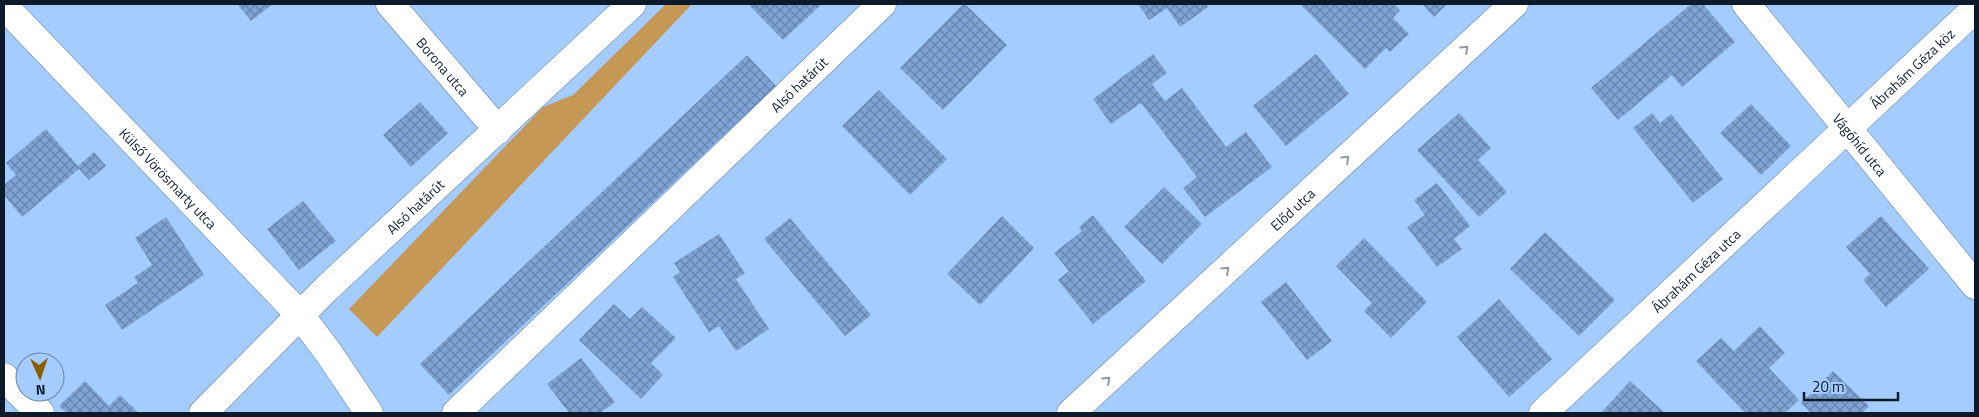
<svg xmlns="http://www.w3.org/2000/svg" width="1979" height="417" viewBox="0 0 1979 417" font-family="'Titillium Web',sans-serif">
  <style>
    .grass { fill: #c59855 }
    .building { fill: url(#building-cross-hatch) }
    .lines { fill: none; stroke-linecap: round; stroke-linejoin: round }
    .minor-casing { stroke: #597caa; stroke-width: 29 }
    .minor { stroke: #fff; stroke-width: 28 }
    .oneway { stroke: #9298a0 }
    .labels { text-anchor: middle; dominant-baseline: central; stroke-width: 4; stroke-linejoin: round; paint-order: stroke }
    .street-label { font-size: 14px; fill: #0c1a2c; stroke: #a5ccfe }
  </style>
  <defs>
    <pattern id="building-cross-hatch" width="8" height="8" patternUnits="userSpaceOnUse" patternTransform="scale(1.25)"><rect width="8" height="8" fill="#7ea3d4"/><path d="M0 0l8 8M0 8l8-8" fill="none" stroke="#6684ac"/></pattern>
  </defs>
  <rect width="100%" height="100%" fill="#a5ccfe"/>
  <path class="grass" d="M666,4H692L377,337L349,309L543,107L573,95Z"/>
  <path class="building" d="M237,4H273L251,21Z
    M748,4H822L783,40Z
    M963,4H965L1007,45L943,110L900,68Z
    M1138,4H1206L1208,7L1180,27L1167,8L1149,20Z
    M1300,4H1394L1400,10L1393,18L1409,34L1390,52L1386,48L1365,69Z
    M1422,4H1447L1434,17Z
    M1691,4H1703L1735,42L1682,87L1672,75L1618,120L1591,88Z
    M1153,54L1167,73L1152,84L1165,101L1182,88L1226,147L1246,132L1272,167L1205,217L1183,188L1197,177L1141,103L1111,124L1093,99Z
    M1316,54L1349,94L1286,146L1253,106Z
    M747,55L776,86L449,395L420,364Z
    M879,90L947,159L910,195L842,126Z
    M420,102L448,133L411,167L383,135Z
    M1751,104L1791,146L1761,175L1720,133Z
    M1459,113L1491,148L1478,160L1507,192L1479,217L1417,150Z
    M1652,113L1660,123L1671,114L1723,179L1693,203L1633,128Z
    M46,129L78,166L94,152L106,166L89,180L79,169L22,217L4,195V185L16,175L6,163Z
    M1437,183L1470,226L1454,239L1462,249L1437,267L1407,227L1425,215L1414,200Z
    M1164,187L1202,224L1162,264L1124,227Z
    M303,201L336,241L299,270L267,229Z
    M1093,215L1146,281L1093,324L1058,280L1069,271L1054,253L1082,231L1079,227Z
    M1002,216L1034,248L980,305L947,274Z
    M1881,216L1929,269L1886,307L1863,280L1870,274L1846,247Z
    M166,217L204,275L122,330L105,305L138,283L134,277L152,265L135,238Z
    M790,218L871,315L845,336L764,239Z
    M1545,232L1615,300L1579,336L1510,269Z
    M719,234L745,273L736,279L769,329L736,351L719,326L709,332L673,277L680,272L674,263Z
    M1364,238L1427,302L1391,338L1364,311L1372,303L1336,266Z
    M1286,282L1332,341L1307,360L1261,302Z
    M1499,299L1552,359L1509,397L1457,337Z
    M614,304L630,319L642,307L676,338L651,363L663,375L641,399L579,340Z
    M1760,326L1785,353L1769,368L1799,400L1785,413H1745L1696,361L1721,338L1734,351Z
    M581,358L615,402L600,413H569L547,384Z
    M1833,371L1869,406L1862,413H1811L1801,403Z
    M85,381L109,406L120,395L139,413H67L59,406Z
    M1630,381L1665,413H1601Z"/>
  <g class="lines">
    <defs>
      <g id="minor">
        <path id="s1" d="M390,4L498,130"/>
        <path id="s2" d="M1746,4L1975,285"/>
        <path id="s3" d="M4,6L300,315L328,352L369,413"/>
        <path d="M4,377L40,413"/>
        <path id="s4" d="M203,413L327,288L632,4"/>
        <path id="s5" d="M456,413L882,4"/>
        <path id="s6" d="M1071,413L1514,4"/>
        <path id="s7" d="M1543,413L1975,9"/>
      </g>
    </defs>
    <use href="#minor" class="minor-casing"/>
    <use href="#minor" class="minor"/>
  </g>
  <defs><path id="oneway-chevron" d="M-2-3.5L2.5 0L-2 3.5" fill="none" stroke-width="1.6" stroke-linecap="round" stroke-linejoin="round" transform="scale(1.25)"/></defs>
  <g class="oneway">
    <use href="#oneway-chevron" transform="translate(1465 49) rotate(-43)"/>
    <use href="#oneway-chevron" transform="translate(1346 159) rotate(-43)"/>
    <use href="#oneway-chevron" transform="translate(1226 270) rotate(-43)"/>
    <use href="#oneway-chevron" transform="translate(1107 380) rotate(-43)"/>
  </g>
  <g class="labels">
    <g class="street-label">
      <text stroke="none"><textPath href="#s1" startOffset="82">Borona utca</textPath></text>
      <text stroke="none"><textPath href="#s7" startOffset="505">Ábrahám Géza köz</textPath></text>
      <text stroke="none"><textPath href="#s5" startOffset="475">Alsó határút</textPath></text>
      <text stroke="none"><textPath href="#s2" startOffset="181">Vágóhíd utca</textPath></text>
      <text stroke="none"><textPath href="#s3" startOffset="238">Külső Vörösmarty utca</textPath></text>
      <text stroke="none"><textPath href="#s4" startOffset="296">Alsó határút</textPath></text>
      <text stroke="none"><textPath href="#s6" startOffset="301">Előd utca</textPath></text>
      <text stroke="none"><textPath href="#s7" startOffset="209">Ábrahám Géza utca</textPath></text>
    </g>
  </g>
  <rect width="1979" height="417" fill="none" stroke="#0c1a2c" stroke-width="10"/>
  <g transform="translate(40 377) rotate(177)"><circle r="24" fill="#a5ccfe" stroke="#6885aa"/>
  <path d="M0-4L9 19L0 12L-9 19Z" fill="#8b5d01"/>
  <text y="-8" font-size="14" font-weight="bold" text-anchor="middle" fill="#0c1a2c">N</text>
  </g>
  <path d="M1804 392v8h94v-8" fill="none" stroke="#0c1a2c" stroke-width="2.5"/>
  <text x="1812" y="392" font-size="15" fill="#0c1a2c" stroke="#a5ccfe" stroke-width="4" paint-order="stroke">20 m</text>
</svg>
